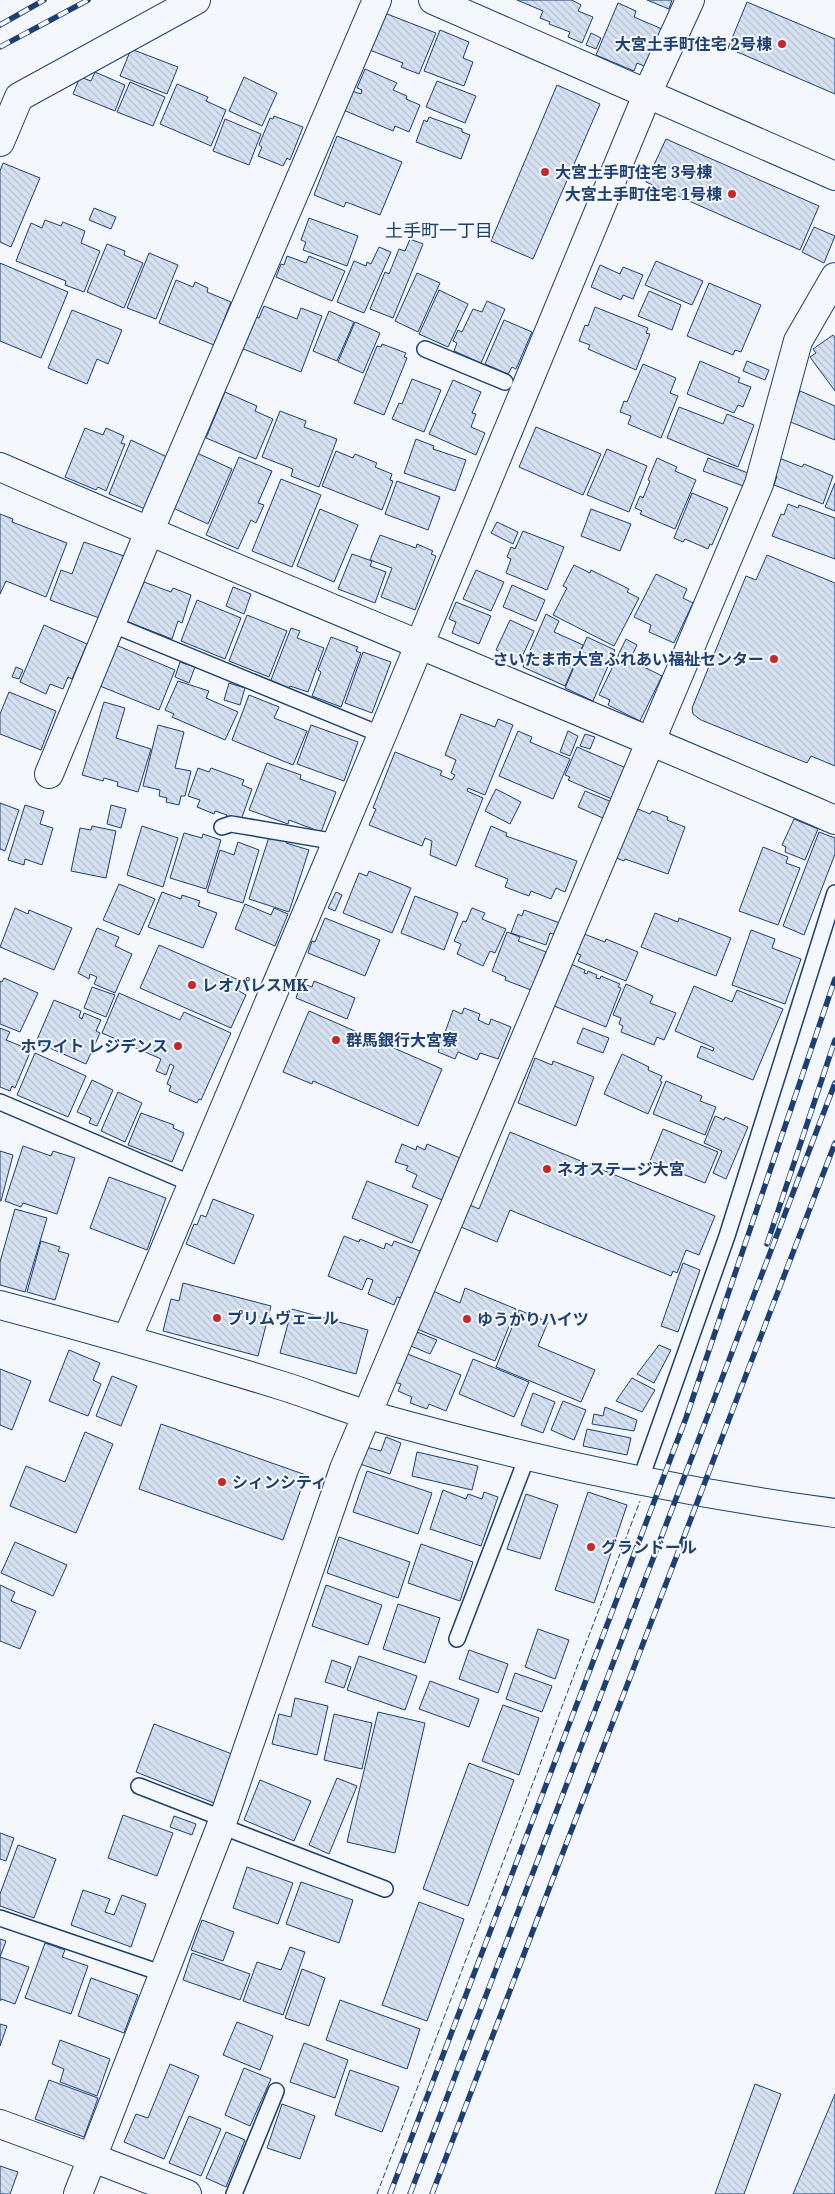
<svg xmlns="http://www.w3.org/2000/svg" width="835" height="2194" viewBox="0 0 835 2194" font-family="'IBM Plex Serif','Noto Sans JP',serif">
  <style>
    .building { fill: url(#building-back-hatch); stroke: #1d3f73 }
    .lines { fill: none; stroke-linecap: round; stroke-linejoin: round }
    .service-casing { stroke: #1d3f73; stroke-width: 18 }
    .minor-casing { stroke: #1d3f73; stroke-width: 30 }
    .tertiary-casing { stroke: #1d3f73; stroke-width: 30 }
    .service { stroke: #f4f7fb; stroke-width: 15 }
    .minor { stroke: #f4f7fb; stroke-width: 28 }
    .tertiary { stroke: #f4f7fb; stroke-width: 28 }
    .rail-casing { stroke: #1d3f73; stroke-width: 5.5 }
    .rail { stroke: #f4f7fb; stroke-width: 4; stroke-dasharray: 11; stroke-linecap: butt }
    .fence { stroke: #1d3f73; stroke-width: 1; stroke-dasharray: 6 2.5; stroke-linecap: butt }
    .poi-dot { fill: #c62828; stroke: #f4f7fb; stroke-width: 2 }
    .labels { text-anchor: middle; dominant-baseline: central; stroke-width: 4; stroke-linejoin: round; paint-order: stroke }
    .poi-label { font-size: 16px; font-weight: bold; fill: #1d3f73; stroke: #f4f7fb; text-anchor: start }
    .neighbourhood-label { font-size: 18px; fill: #1d3f73; stroke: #f4f7fb }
  </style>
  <defs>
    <pattern id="building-back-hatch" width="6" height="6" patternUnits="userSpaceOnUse" patternTransform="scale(1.25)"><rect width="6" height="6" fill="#d5e0f0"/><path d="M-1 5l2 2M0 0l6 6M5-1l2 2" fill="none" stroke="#b6c1d1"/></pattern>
  </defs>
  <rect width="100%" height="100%" fill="#f4f7fb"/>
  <path class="building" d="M517,0H572L581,5L578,11L593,17L582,43L568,37L570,32L549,24L550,22L540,18L543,11Z
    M647,0H672L669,9Z
    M747,2L835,39V94L728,48Z
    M618,3L636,11L634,17L662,29L646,67L637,63L634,71L596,55Z
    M382,12L436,33L419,74L401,67L403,63L367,49Z
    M440,30L469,42L463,58L473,62L464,86L424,71Z
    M591,33L601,38L596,49L586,45Z
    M131,49L178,67L167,94L120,76Z
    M365,69L397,83L393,90L407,96L406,99L420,105L409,132L395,126L393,131L341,109L349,90L361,94L362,90L357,88Z
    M95,72L125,85L115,111L73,94L80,77L91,81Z
    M244,77L277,93L262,126L229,111Z
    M437,81L476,96L465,123L426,107Z
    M130,82L165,97L153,126L117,112Z
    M177,84L208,97L206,101L226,110L211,146L160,124Z
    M557,85L600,104L533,259L491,241Z
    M274,116L303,127L290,160L287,158L283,166L258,156L262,147L259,145L270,118L273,119Z
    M429,117L462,129V132L470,135L461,159L416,142L424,120L427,122Z
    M225,119L261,134L249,165L213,151Z
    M337,136L402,162L380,215L346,202L344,207L314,195Z
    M666,139L819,206L800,250L646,182Z
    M3,163L40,178L11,247L0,242V171Z
    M94,208L116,217L111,229L89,220Z
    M309,218L358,236L347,266L303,250L306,242L301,240Z
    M45,220L61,226L63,222L85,231L81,243L100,251L84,292L65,285L66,281L16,261L31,223L42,228Z
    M814,227L835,236L824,263L802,252Z
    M410,239L423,244L393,318L370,309L385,272L389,274L399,249L405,251Z
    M107,244L125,251L124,255L143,263L124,308L87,292Z
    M379,247L391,252L364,313L337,302L354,261L366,266L367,262L371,264Z
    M149,253L178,265L156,319L127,308Z
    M287,256L306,263L309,256L345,271L332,301L276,277L281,264L284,265Z
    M656,261L703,281L692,305L645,285Z
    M0,263L68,292L41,358L0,341Z
    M600,265L620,274L623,267L643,275L633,299L623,295L621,300L591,287Z
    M417,273L440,283L418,332L395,321Z
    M176,280L193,287L195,282L208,288L207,292L231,302L214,345L159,323Z
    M709,283L761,305L741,352L735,350L733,355L687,336Z
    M439,290L468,304L448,347L419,334Z
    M649,291L681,305L672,330L638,316Z
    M487,301L505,309L481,363L454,351L457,343L453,341L458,330L462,332L473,309L482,312Z
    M264,306L297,319L301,308L322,316L301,372L241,348L253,316L259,318Z
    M595,307L648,328L646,333L650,334L636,370L588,349L590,345L579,341L585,325L588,326Z
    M72,310L122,330L108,364L97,359L87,384L48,368Z
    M329,311L354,322L337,361L313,351Z
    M504,320L532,332L516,369L512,367L508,374L485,364Z
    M355,322L380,333L363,373L338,362Z
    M833,335L835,338V391L810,357L816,353L813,349Z
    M382,344L406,353L404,357L407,358L384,415L354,403L377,346L381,347Z
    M700,361L740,378L738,382L751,387L743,407L738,405L734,413L687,394Z
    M747,361L769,370L765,380L743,371Z
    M643,364L676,378L670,393L678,396L661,438L628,424L631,416L620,412L624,401L627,402Z
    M412,379L441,390L424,432L392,419L399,403L402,404Z
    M453,380L481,392L472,413L476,414L471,427L485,433L476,455L429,434Z
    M800,391L835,406V440L788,421Z
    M225,392L257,406L255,411L273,419L256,459L206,438Z
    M679,407L723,424L727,414L754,425L738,467L667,438Z
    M280,411L306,421L304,427L337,439L319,487L291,476L293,469L262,457Z
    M536,427L601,454L583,495L519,467Z
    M85,428L103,435L106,428L124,436L121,443L125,444L106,491L98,487L96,490L65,477Z
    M416,439L434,446L433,449L466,460L455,491L404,473Z
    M131,440L167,457L145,509L109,494Z
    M607,449L647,466L629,512L587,495Z
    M336,451L353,458L355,454L377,463L375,467L392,474L390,480L393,481L382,510L322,486Z
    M197,453L232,469L208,524L173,508Z
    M239,457L272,471L258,503L264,505L256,523L251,520L238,549L206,535Z
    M657,458L677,467L675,471L696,480L675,529L640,514L642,511L635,508L640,496L643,498L650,481L648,480Z
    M708,458L748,473L743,486L703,471Z
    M779,458L802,467L804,464L833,476L823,504L774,485L777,476L772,474Z
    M281,479L321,495L292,567L252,551Z
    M397,481L440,497L428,530L385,514Z
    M835,483V511L825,507Z
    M692,493L728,508L712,545L710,544L708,549L685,539L683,542L674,538Z
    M788,504L798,508L799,505L835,518V559L772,536L781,514L784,515Z
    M320,509L358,525L334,582L297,566Z
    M591,509L631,524L620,551L581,536Z
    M0,514L13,519L12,522L67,543L46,597L6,581L0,594Z
    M497,522L518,532L513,544L491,533Z
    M523,531L564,547L547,590L506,573L511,559L507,557L511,547L515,549Z
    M380,535L416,548L417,544L433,551L431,554L436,556L415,610L381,597L392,568L370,560Z
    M84,542L124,556L102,619L50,600L61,570L72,574Z
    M352,554L372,561L370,566L386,572L375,603L338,589Z
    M767,555L835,583V766L811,756L807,763L701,720L693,714L692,708L746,576L756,580Z
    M574,565L590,573L591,570L629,589L627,592L639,598L614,646L553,615L567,588L563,586Z
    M476,570L504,582L491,611L463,599Z
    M656,574L687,589L683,598L693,603L674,643L649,632L651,625L634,617Z
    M144,582L171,592L173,588L191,595L182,623L178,621L172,639L126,621Z
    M512,585L545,600L536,621L503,607Z
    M233,587L251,594L244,614L226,606Z
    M197,600L241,618L225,659L181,641Z
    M456,602L491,616L479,644L452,633L456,622L449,619Z
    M546,614L559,621L554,632L583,645L565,686L523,667Z
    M247,615L287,631L269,677L229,661Z
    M510,620L534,631L520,661L496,650Z
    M44,625L87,644L72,679L68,677L63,689L50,684L46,694L20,682Z
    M291,628L300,631L297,638L324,648L308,692L290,686L287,692L269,685Z
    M331,637L358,647L356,651L361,653L341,707L312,696L321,672L318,670Z
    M587,637L615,650L593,701L565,688Z
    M626,639L637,645L630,660L662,676L640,721L608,705L610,700L599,695Z
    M116,645L175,670L159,710L100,686Z
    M363,652L391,662L372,713L345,703Z
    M180,662L195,667L189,683L175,677Z
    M16,667L23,670L19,679L12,677Z
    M178,681L209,691L206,698L238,712L225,740L172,717L174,714L165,710Z
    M229,683L245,688L240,705L224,700Z
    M9,692L56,711L41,750L0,734V714Z
    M249,695L279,707L274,718L307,731L293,765L232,740Z
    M104,702L125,708L116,738L151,749L138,792L117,786L118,782L104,778L103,781L82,775Z
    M461,714L495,727L498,719L513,725L485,795L468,788L467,791L483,798L456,866L430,855L432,841L425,838L422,846L369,825L376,809L373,808L395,752L442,771L440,775L452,780L455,775L451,773L456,760L445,755Z
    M158,725L184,732L175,768L191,771L185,796H181L179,805L166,802L167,798L159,796L160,790L143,786Z
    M311,725L358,742L344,781L297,764Z
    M518,731L532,737L530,742L570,759L553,799L499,776Z
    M568,731L578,736L570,756L560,752Z
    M585,734L595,737L590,749L580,746Z
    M577,747L626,768L612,799L568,780L570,777L565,775Z
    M267,763L301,775L300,779L336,792L321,832L289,820L288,824L249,810Z
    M198,768L209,772L211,768L244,780L242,785L252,789L241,820L237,822L226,818L227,815L215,811L214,814L197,807L200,800L188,796Z
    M496,789L521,802L510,824L485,811Z
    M585,791L612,802L605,819L578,807Z
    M0,803L19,810L5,851L0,849Z
    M25,805L44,811L40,824L53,828L42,865L25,859L24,865L8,860Z
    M111,805L126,809L121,828L107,824Z
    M633,807L650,814L652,811L668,817L667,820L685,827L668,874L625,859L624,861L614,857Z
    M794,819L818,829L805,860L785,852L786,847L782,845Z
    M92,826L116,831L106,878L71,871L80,828L91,830Z
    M142,826L178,838L163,887L127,875Z
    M491,826L507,833L506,836L577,861L565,892L556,888L551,899L531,891L529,896L505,887L508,879L475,866Z
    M819,832L835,838V854L804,935L783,926Z
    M184,833L202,838L203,834L221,840L206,889L170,878Z
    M270,834L288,839L286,843L309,850L289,912L249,899Z
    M238,842L259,850L243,903L207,892L220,850L234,855Z
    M763,847L788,857L786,863L800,868L778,925L739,911Z
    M369,871L411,888L392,933L343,913L359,873L367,876Z
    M119,884L155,899L139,935L103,920Z
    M162,892L181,899L182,895L200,901L198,906L217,913L203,948L148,927Z
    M336,892L342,895L335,911L328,908Z
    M415,896L458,913L444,950L401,933Z
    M245,904L271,915L274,908L288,914L275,946L235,929Z
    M15,908L28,914L29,910L72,928L54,970L0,947Z
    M472,908L485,913L482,919L506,929L495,953L490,951L483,966L457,954L461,944L454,941L463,921L466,922Z
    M524,910L560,923L556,935L550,933L546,945L511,933L518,914L522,916Z
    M655,913L678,922L679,918L731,938L716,976L641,947Z
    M325,918L380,940L365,976L308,953L312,941L315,942Z
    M97,928L119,937L115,946L132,954L115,993L94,984L97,977L90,974L89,979L78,973Z
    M751,930L775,939L772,948L801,959L785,1004L732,985Z
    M507,932L520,937L518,941L546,952L531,990L505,980L506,977L492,971Z
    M584,934L605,942L606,939L638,952L626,981L578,961L581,955L576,953Z
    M159,945L243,982L239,991L246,995L231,1028L140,988Z
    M571,964L585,970L584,973L587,974L588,971L597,975L596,978L600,979L601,976L620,984L618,987L621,988L606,1027L554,1006Z
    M4,978L38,993L20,1032L0,1024V981L2,982Z
    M314,981L355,998L347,1019L296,998L301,983L312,987Z
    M626,984L653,996L650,1003L676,1013L664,1040L657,1037L654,1045L621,1032L623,1026L619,1024L621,1018L613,1015Z
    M694,986L732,1002L737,990L783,1009L753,1080L697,1057L701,1046L713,1051L714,1048L675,1031Z
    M92,987L115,995L106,1017L84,1008Z
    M119,993L180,1020L184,1012L231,1033L201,1100L199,1099L197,1103L169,1091L171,1086L167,1084L174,1066L170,1064L166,1075L156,1071L161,1059L102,1033Z
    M54,1000L81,1011L79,1017L82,1019L84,1013L101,1020L96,1031L100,1033L86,1064L36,1042Z
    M464,1008L480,1014L478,1020L489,1025L491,1019L511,1027L498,1059L480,1053L477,1060L458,1052L455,1059L438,1052L453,1010L462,1014Z
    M309,1011L442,1069L418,1126L313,1081L312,1084L283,1072Z
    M0,1028L10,1032L6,1040L31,1050L15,1088L12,1086L10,1091L0,1087Z
    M583,1028L609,1038L603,1053L577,1043Z
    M35,1053L86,1076L68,1117L17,1095Z
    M622,1054L649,1067L648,1070L662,1076L660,1081L662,1082L648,1114L604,1094Z
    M535,1058L552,1065L553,1061L594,1077L576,1126L518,1103Z
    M92,1080L113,1090L97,1126L89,1123L91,1118L77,1112Z
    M666,1081L702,1096L700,1101L716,1107L705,1135L653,1114Z
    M118,1092L142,1103L125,1142L101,1131Z
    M141,1113L174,1125L173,1128L184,1133L172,1162L128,1145Z
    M715,1116L724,1120L725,1117L748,1127L726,1179L713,1173L722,1151L704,1143Z
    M663,1129L718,1152L705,1183L650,1161Z
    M510,1132L715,1216L699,1255L686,1250L677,1273L673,1271L671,1276L510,1210L497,1242L461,1227L470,1205L479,1209Z
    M402,1144L416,1150L417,1146L425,1150L427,1144L460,1158L442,1200L412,1187L417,1175L406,1170L408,1166L395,1162Z
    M23,1146L51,1156L53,1151L75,1158L57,1214L23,1203L21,1207L5,1201Z
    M0,1151L13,1155L1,1201H0Z
    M109,1177L166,1198L147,1250L90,1228Z
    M367,1181L428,1205L412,1243L352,1218Z
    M213,1199L254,1215L234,1264L186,1244L194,1224L197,1225L201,1215L206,1217Z
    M15,1209L47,1218L25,1292L0,1285V1262Z
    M344,1236L359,1242L360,1239L384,1249L386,1243L392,1246L394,1241L420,1251L402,1298L397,1297L394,1305L368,1294L373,1280L367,1278L362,1290L328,1276Z
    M41,1241L60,1247L58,1251L69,1254L55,1300L27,1292Z
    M683,1263L700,1270L678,1332L661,1326Z
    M183,1283L271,1306L258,1356L163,1331L171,1299L179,1301Z
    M465,1288L516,1309L495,1361L417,1329L433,1291L460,1303Z
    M292,1309L368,1330L356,1374L280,1353Z
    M519,1310L548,1322L538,1346L595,1370L581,1402L496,1367Z
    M417,1332L437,1340L430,1354L411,1346Z
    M659,1345L671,1350L654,1383L637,1374Z
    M69,1350L100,1363L93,1380L101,1384L88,1416L49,1401Z
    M405,1353L461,1375L446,1411L429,1404L427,1409L410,1403L412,1397L398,1391L401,1384L394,1382Z
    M473,1359L529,1382L514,1417L459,1394Z
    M0,1369L31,1381L12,1430L0,1425Z
    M112,1376L137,1386L121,1426L96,1416Z
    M632,1378L655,1390L642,1412L616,1401Z
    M533,1393L555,1402L543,1433L521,1425Z
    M563,1401L586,1410L574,1440L551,1430Z
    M605,1407L637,1420L634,1431L592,1424L594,1414L603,1416Z
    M161,1424L306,1475L283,1540L139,1489Z
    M587,1429L631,1438L627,1455L583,1446Z
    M85,1432L113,1444L76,1533L10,1506L26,1466L65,1482Z
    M386,1437L401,1443L390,1474L360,1464L366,1447L381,1451Z
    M417,1452L478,1466L472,1490L412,1476Z
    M367,1471L432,1493L418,1534L353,1512Z
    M443,1490L466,1499L468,1494L482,1499L484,1492L498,1497L481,1546L430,1529Z
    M588,1492L627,1505L594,1603L555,1590Z
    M526,1494L558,1505L540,1559L507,1549Z
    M339,1537L410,1562L398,1598L327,1573Z
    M15,1542L67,1565L53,1596L1,1573Z
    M421,1544L473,1562L460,1601L408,1583Z
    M0,1585L15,1592L11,1601L36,1611L20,1649L0,1641Z
    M326,1585L382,1605L368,1645L312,1626Z
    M398,1604L440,1618L425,1663L383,1649Z
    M538,1629L569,1640L555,1679L525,1667Z
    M469,1650L508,1664L498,1693L459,1679Z
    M359,1656L417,1676L405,1710L347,1690Z
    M332,1660L351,1667L344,1688L325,1682Z
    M515,1673L552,1686L542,1712L506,1699Z
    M430,1681L479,1699L469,1727L419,1709Z
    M295,1698L328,1706L317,1755L272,1744L279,1714L291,1717Z
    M503,1705L539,1718L519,1775L482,1761Z
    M378,1712L425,1723L395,1853L347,1842Z
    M334,1714L372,1723L362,1769L324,1760Z
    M154,1724L232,1754L214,1803L136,1772Z
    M469,1763L514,1780L468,1906L423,1889Z
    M337,1778L357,1786L329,1854L309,1845Z
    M260,1780L311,1801L294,1841L244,1820Z
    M123,1815L173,1833L157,1876L108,1858Z
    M174,1816L196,1824L192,1835L170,1827Z
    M0,1833L14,1838L6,1861L0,1859Z
    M18,1845L56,1859L34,1918L0,1906V1894Z
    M247,1867L293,1883L278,1924L233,1908Z
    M301,1882L353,1900L339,1943L286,1924Z
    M83,1890L110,1899L105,1912L114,1915L122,1895L146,1904L131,1947L71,1925Z
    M419,1902L464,1919L427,2021L382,2005Z
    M202,1920L234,1932L223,1961L191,1950Z
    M0,1939L6,1941L0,1957L29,1967L15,2004L1,1999L0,2001Z
    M45,1943L65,1950L62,1957L88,1966L71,2014L25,1998Z
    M290,1947L305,1952L283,2015L243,2001L257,1962L281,1970Z
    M192,1953L250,1974L240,2000L183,1980Z
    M302,1969L325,1978L309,2026L285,2018Z
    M91,1978L138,1995L124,2033L78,2016Z
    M340,2000L420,2029L407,2069L326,2040Z
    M237,2022L273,2036L260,2070L223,2055Z
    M0,2024L7,2026L0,2046Z
    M60,2040L110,2059L97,2096L60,2082L64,2069L52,2064Z
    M304,2043L348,2060L335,2098L290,2082Z
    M170,2064L199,2076L164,2159L124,2142L136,2114L148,2118Z
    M244,2068L271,2079L250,2126L225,2115Z
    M350,2070L399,2087L382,2132L335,2115Z
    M49,2080L98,2098L84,2137L35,2119Z
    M755,2084L781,2094L744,2194H715Z
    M835,2094V2194H793Z
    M282,2104L315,2116L300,2159L267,2148Z
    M189,2116L221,2129L201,2176L169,2163Z
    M226,2132L245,2140L226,2187L206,2178Z
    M0,2166L18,2172L10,2194H0Z"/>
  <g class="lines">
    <defs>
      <path id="service" d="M425,349L505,382
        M111,624L382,735
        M222,827L231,824L337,842
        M0,1102L192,1184
        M640,1481L727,1236L835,893
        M457,1639L527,1457
        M139,1786L224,1819
        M221,1826L385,1889
        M0,1918L164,1974
        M234,2194L276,2091"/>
      <path id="minor" d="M433,0L835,176
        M0,142L19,97L196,0
        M0,467C277,588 558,700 835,820
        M49,774L149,532L377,0
        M127,1339L382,735L652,83L690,0
        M93,2158L187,2194
        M78,2194L221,1826L344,1469L759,484L798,341L835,277"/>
      <path id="tertiary" d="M0,1305C95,1330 189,1357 283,1386C312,1395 340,1407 369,1415C522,1458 677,1492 835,1513
        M0,2124L93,2158"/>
    </defs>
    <use href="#service" class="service-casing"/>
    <use href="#minor" class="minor-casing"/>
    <use href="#tertiary" class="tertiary-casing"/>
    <use href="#service" class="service"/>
    <use href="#minor" class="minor"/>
    <use href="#tertiary" class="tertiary"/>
    <defs>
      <path id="rail" d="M0,25L44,0
        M0,47L88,0
        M767,1244L835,1040
        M390,2194L686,1418L835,979
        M410,2194L835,1083
        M432,2194L835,1143"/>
    </defs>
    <use href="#rail" class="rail-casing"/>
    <use href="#rail" class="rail"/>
    <path class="fence" d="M377,2194L640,1501"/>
  </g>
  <g class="poi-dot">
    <circle cx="782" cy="44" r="5"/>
    <circle cx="545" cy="172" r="5"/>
    <circle cx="732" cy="194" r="5"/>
    <circle cx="774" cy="659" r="5"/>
    <circle cx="192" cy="985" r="5"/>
    <circle cx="336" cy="1040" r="5"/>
    <circle cx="178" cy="1046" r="5"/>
    <circle cx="547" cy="1169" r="5"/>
    <circle cx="217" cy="1318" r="5"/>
    <circle cx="467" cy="1319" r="5"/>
    <circle cx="222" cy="1482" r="5"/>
    <circle cx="591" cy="1547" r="5"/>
  </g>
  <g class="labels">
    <g class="poi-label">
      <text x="772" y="44" text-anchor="end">大宮土手町住宅 2号棟</text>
      <text x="555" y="172">大宮土手町住宅 3号棟</text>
      <text x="722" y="194" text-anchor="end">大宮土手町住宅 1号棟</text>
      <text x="764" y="659" text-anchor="end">さいたま市大宮ふれあい福祉センター</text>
      <text x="202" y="985">レオパレスMK</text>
      <text x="346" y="1040">群馬銀行大宮寮</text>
      <text x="168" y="1046" text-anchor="end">ホワイト レジデンス</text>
      <text x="557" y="1169">ネオステージ大宮</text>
      <text x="227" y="1318">プリムヴェール</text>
      <text x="477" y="1319">ゆうかりハイツ</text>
      <text x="232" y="1482">シィンシティ</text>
      <text x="601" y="1547">グランドール</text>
    </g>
    <g class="neighbourhood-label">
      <text x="439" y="230">土手町一丁目</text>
    </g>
  </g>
</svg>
